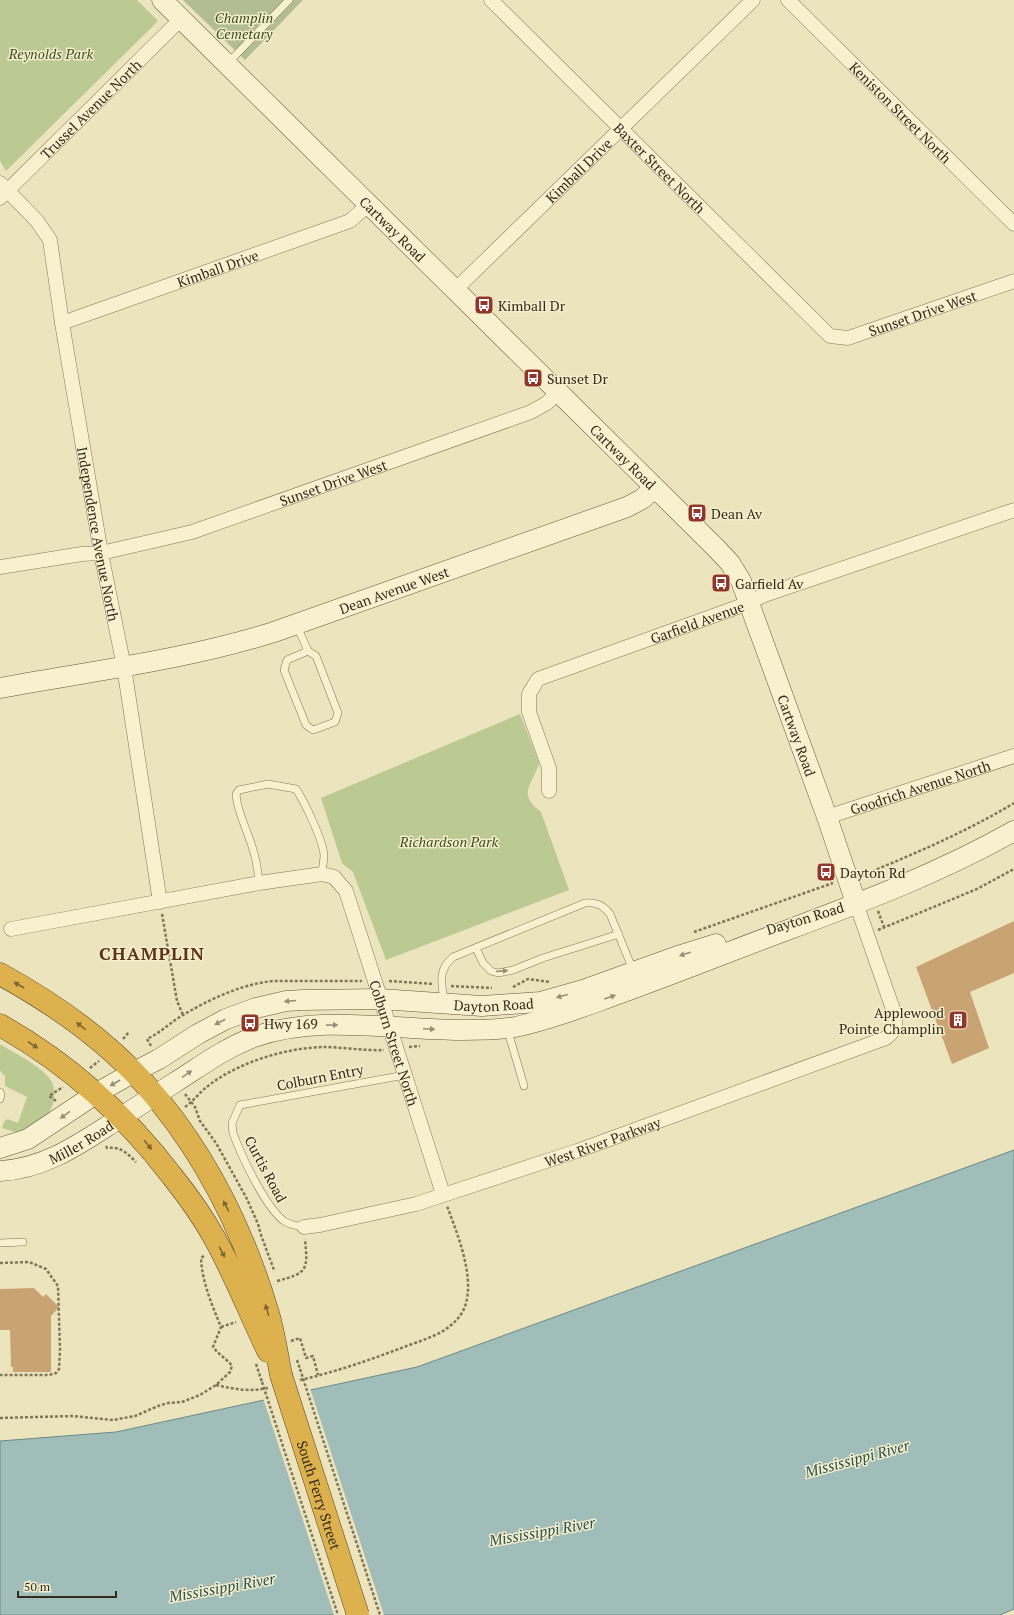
<svg xmlns="http://www.w3.org/2000/svg" width="1014" height="1615" viewBox="0 0 1014 1615" font-family="'PT Serif',serif">
  <style>
    .green { fill: #bbc992 }
    .cemetery { fill: #b2be91 }
    .water { fill: #a1bdb9; stroke: #698a87 }
    .pier { fill: #ece4bd }
    .building { fill: #caa373 }
    .lines { fill: none; stroke-linecap: round; stroke-linejoin: round }
    .lane-casing { stroke: #837557; stroke-width: 8 }
    .street-casing { stroke: #837557; stroke-width: 15 }
    .secondary-casing { stroke: #65553a; stroke-width: 21 }
    .highway-casing { stroke: #51422b; stroke-width: 23 }
    .path { stroke: #837557; stroke-width: 2.5; stroke-dasharray: 3 2; stroke-linecap: butt }
    .lane { stroke: #f8f1d0; stroke-width: 7 }
    .street { stroke: #f8f1d0; stroke-width: 14 }
    .secondary { stroke: #f8f1d0; stroke-width: 20 }
    .highway { stroke: #dcb14e; stroke-width: 22 }
    .highway-bridge-casing { stroke: #51422b; stroke-width: 23; stroke-linecap: butt }
    .path-bridge { stroke: #837557; stroke-width: 2.5; stroke-dasharray: 3 2; stroke-linecap: butt }
    .highway-bridge { stroke: #dcb14e; stroke-width: 22 }
    .oneway { fill: #968e76 }
    .oneway2 { fill: #7f6732 }
    .labels { text-anchor: middle; dominant-baseline: central; stroke-width: 3; stroke-linejoin: round; paint-order: stroke }
    .park-label { font-size: 14px; font-style: italic; fill: #3d4f22; stroke: #f4eecc }
    .street-label { font-size: 14px; fill: #332a1b; stroke: #f4eecc }
    .poi-label { font-size: 14px; fill: #332a1b; stroke: #f4eecc; text-anchor: start }
    .water-label { font-size: 15px; font-style: italic; fill: #2b5052; stroke: #f4eecc }
    .district-label { font-size: 18px; font-weight: bold; letter-spacing: 1px; fill: #5e331c; stroke: #f4eecc }
  </style>
  <rect width="100%" height="100%" fill="#ece4bd"/>
  <path class="green" d="M0,0H137L158,21L6,171L0,161Z
    M520,714L539,763C533,785 516,793 541,812L569,890L386,960L353,872L342,863L321,798Z
    M0,1044C15,1054 40,1065 50,1079C57,1088 55,1105 48,1114C42,1121 29,1129 20,1132C15,1133 7,1129 2,1128L4,1122L7,1119L18,1123L27,1097L5,1086V1076L0,1071Z"/>
  <path class="cemetery" d="M183,0H303L245,60Z"/>
  <path class="water" d="M1014,1150V1609L1000,1615H0V1441L116,1432L417,1367Z"/>
  <path class="pier" d="M310,1388L384,1615H334L263,1398Z"/>
  <path class="building" d="M1014,921V973L970,992L989,1048L952,1064L916,967Z
    M34,1288L43,1297L46,1294L59,1307L51,1316V1372H13V1367H11L10,1330H0V1289Z"/>
  <g class="lines">
    <defs>
      <path id="lane" d="M228,63L289,0
        M297,626L308,651L316,656L338,713L335,722L313,730L306,725L284,670L287,660L308,651
        M259,883C258,867 254,850 248,835C243,821 237,809 236,794L239,790L268,784L296,789C304,801 324,842 324,856C324,862 322,868 322,874
        M476,948L483,963L491,971L498,973L513,970L543,958L619,934
        M444,1002C442,983 437,971 453,957L585,903C596,902 603,905 610,914L633,970
        M507,1028L524,1086
        M0,1092L1,1095L0,1099
        M304,1227C297,1226 290,1225 284,1221C265,1207 241,1155 233,1133L232,1123L240,1105L405,1075
        M0,1243L23,1242"/>
      <g id="street">
        <path id="s1" d="M491,0L830,336L848,338L1014,281"/>
        <path id="s2" d="M788,0L1014,224"/>
        <path id="s3" d="M0,183L37,221L50,240L62,323L101,553L124,667L160,902"/>
        <path id="s4" d="M0,198L181,19"/>
        <path id="s5" d="M455,290L753,0"/>
        <path id="s6" d="M62,323L350,221L369,204"/>
        <path id="s7" d="M0,567L82,554L101,553L192,532L531,412L547,403L558,392"/>
        <path id="s8" d="M549,791V768L529,712V694L538,679L749,603L762,596L1014,510"/>
        <path id="s9" d="M827,817L1014,756"/>
        <path id="s10" d="M11,929L259,883L322,874L334,877L346,891L443,1194"/>
        <path id="s11" d="M304,1227L320,1225L416,1204L577,1151L886,1038C894,1032 897,1025 895,1015L856,903"/>
      </g>
      <g id="secondary">
        <path id="s12" d="M162,0L716,548L730,563L741,581L827,817L856,903"/>
        <path id="s13" d="M0,688C92,671 185,660 274,632L627,507L642,499L655,488"/>
        <path id="s14" d="M0,1148L28,1139L97,1093L134,1072L159,1059L198,1034L226,1019L256,1008L286,1001L303,1000L380,999L482,1006L540,1002L586,989L681,955L716,944"/>
        <path id="s15" d="M0,1171C42,1169 75,1147 109,1125C131,1111 152,1097 174,1083C201,1066 223,1049 254,1037C320,1014 393,1030 461,1030C479,1030 497,1030 515,1027C544,1021 572,1011 599,1001C644,985 688,968 732,951C828,914 924,882 1014,831"/>
      </g>
      <path id="highway" d="M0,974C51,1002 105,1040 144,1083C203,1149 243,1229 268,1313C274,1333 277,1355 281,1375
        M0,1025C69,1064 124,1113 172,1176C188,1196 203,1217 215,1239C235,1275 250,1314 268,1351"/>
    </defs>
    <use href="#lane" class="lane-casing"/>
    <use href="#street" class="street-casing"/>
    <use href="#secondary" class="secondary-casing"/>
    <use href="#highway" class="highway-casing"/>
    <path class="path" d="M863,875C914,854 966,832 1014,803
      M878,911L884,927
      M162,914L177,1001L183,1015
      M878,930L977,889L1014,869
      M694,932L833,883
      M389,981L434,984
      M451,986L492,988
      M513,987L528,979L550,982
      M123,1039L129,1032
      M151,1046L147,1039C160,1033 171,1022 183,1015C210,999 242,984 273,981H362
      M409,1047L420,1046
      M90,1068L99,1061
      M185,1094L195,1107L200,1121L216,1143L247,1199L258,1224L261,1235L274,1270
      M56,1101L49,1096L63,1087
      M185,1107C192,1102 197,1096 203,1090C233,1064 283,1048 323,1047C342,1047 365,1051 384,1050
      M106,1146L107,1148C120,1146 127,1153 136,1162
      M0,1263L29,1262L46,1269L58,1286L60,1350L59,1369L56,1373L49,1375H0
      M277,1281C308,1273 308,1270 305,1239
      M221,1327L236,1322
      M291,1341L300,1338L306,1358L313,1356L318,1375
      M297,1360L300,1369
      M256,1364L262,1382
      M300,1380C335,1372 370,1360 404,1347C417,1342 431,1338 443,1331C454,1324 463,1315 466,1303C474,1274 457,1233 447,1206
      M216,1385C234,1389 249,1392 268,1388
      M0,1418L73,1416L113,1420L135,1416L158,1406L168,1403L182,1402L200,1395L216,1385L230,1372L232,1366C227,1359 219,1355 213,1347L221,1327C212,1305 202,1282 201,1258L205,1255"/>
    <use href="#lane" class="lane"/>
    <use href="#street" class="street"/>
    <use href="#secondary" class="secondary"/>
    <use href="#highway" class="highway"/>
    <defs>
      <g id="highway-bridge">
        <path id="s16" d="M281,1375L358,1615"/>
      </g>
    </defs>
    <use href="#highway-bridge" class="highway-bridge-casing"/>
    <path class="path-bridge" d="M300,1369L380,1615
      M262,1382L338,1615"/>
    <use href="#highway-bridge" class="highway-bridge"/>
  </g>
  <defs><path id="oneway-solid" d="M-6-.8H1V-3.2L6.5 0L1 3.2V.8H-6Z"/></defs>
  <g class="oneway">
    <use href="#oneway-solid" transform="translate(685 954) rotate(163)"/>
    <use href="#oneway-solid" transform="translate(502 971) rotate(-5)"/>
    <use href="#oneway-solid" transform="translate(562 996) rotate(165)"/>
    <use href="#oneway-solid" transform="translate(610 997) rotate(-19)"/>
    <use href="#oneway-solid" transform="translate(290 1001) rotate(175)"/>
    <use href="#oneway-solid" transform="translate(220 1022) rotate(153)"/>
    <use href="#oneway-solid" transform="translate(332 1025) rotate(-1)"/>
    <use href="#oneway-solid" transform="translate(429 1029) rotate(3)"/>
    <use href="#oneway-solid" transform="translate(187 1074) rotate(-35)"/>
    <use href="#oneway-solid" transform="translate(115 1083) rotate(150)"/>
    <use href="#oneway-solid" transform="translate(65 1115) rotate(144)"/>
  </g>
  <g class="oneway2">
    <use href="#oneway-solid" transform="translate(19 985) rotate(-150)"/>
    <use href="#oneway-solid" transform="translate(81 1026) rotate(-143)"/>
    <use href="#oneway-solid" transform="translate(33 1045) rotate(33)"/>
    <use href="#oneway-solid" transform="translate(148 1145) rotate(51)"/>
    <use href="#oneway-solid" transform="translate(226 1206) rotate(-117)"/>
    <use href="#oneway-solid" transform="translate(222 1252) rotate(62)"/>
    <use href="#oneway-solid" transform="translate(267 1310) rotate(-107)"/>
  </g>
  <defs>
    <symbol id="bus-square" viewBox="-11 -11 22 22"><rect x="-9" y="-9" width="18" height="18" rx="4" fill="#913628" stroke="#f4eecc"/><path d="M-5-6H5V4H4V6H2V4H-2V6H-4V4H-5ZM-3.5-4V0h7V-4ZM-3.5 1.2v1.5H-2V1.2ZM2 1.2v1.5H3.5V1.2Z" fill="#fff"/></symbol>
    <symbol id="building-square" viewBox="-11 -11 22 22"><rect x="-9" y="-9" width="18" height="18" rx="4" fill="#913628" stroke="#f4eecc"/><path d="M-4-6H4V6H1V3H-1V6H-4ZM-2.5-4.3h1.7v1.8h-1.7ZM.8-4.3h1.7v1.8H.8ZM-2.5-1h1.7V.8h-1.7ZM.8-1h1.7V.8H.8Z" fill="#fff"/></symbol>
  </defs>
  <g fill-rule="evenodd">
    <use href="#bus-square" x="473" y="294" width="22" height="22"/>
    <use href="#bus-square" x="522" y="367" width="22" height="22"/>
    <use href="#bus-square" x="686" y="502" width="22" height="22"/>
    <use href="#bus-square" x="710" y="572" width="22" height="22"/>
    <use href="#bus-square" x="815" y="861" width="22" height="22"/>
    <use href="#building-square" x="947" y="1009" width="22" height="22"/>
    <use href="#bus-square" x="239" y="1012" width="22" height="22"/>
  </g>
  <g class="labels">
    <g class="park-label">
      <text x="244" y="17">Champlin<tspan x="244" dy="16">Cemetary</tspan></text>
      <text x="51" y="53">Reynolds Park</text>
      <text x="449" y="841">Richardson Park</text>
    </g>
    <g class="street-label">
      <text stroke="none"><textPath href="#s4" startOffset="127">Trussel Avenue North</textPath></text>
      <text stroke="none"><textPath href="#s2" startOffset="159">Keniston Street North</textPath></text>
      <text stroke="none"><textPath href="#s1" startOffset="238">Baxter Street North</textPath></text>
      <text stroke="none"><textPath href="#s5" startOffset="172">Kimball Drive</textPath></text>
      <text stroke="none"><textPath href="#s12" startOffset="325">Cartway Road</textPath></text>
      <text stroke="none"><textPath href="#s6" startOffset="165">Kimball Drive</textPath></text>
      <text stroke="none"><textPath href="#s1" startOffset="574">Sunset Drive West</textPath></text>
      <text stroke="none"><textPath href="#s12" startOffset="649">Cartway Road</textPath></text>
      <text stroke="none"><textPath href="#s7" startOffset="345">Sunset Drive West</textPath></text>
      <text stroke="none"><textPath href="#s3" startOffset="374">Independence Avenue North</textPath></text>
      <text stroke="none"><textPath href="#s13" startOffset="407">Dean Avenue West</textPath></text>
      <text stroke="none"><textPath href="#s8" startOffset="287">Garfield Avenue</textPath></text>
      <text stroke="none"><textPath href="#s12" startOffset="985">Cartway Road</textPath></text>
      <text stroke="none"><textPath href="#s9" startOffset="98">Goodrich Avenue North</textPath></text>
      <text transform="translate(805 918) rotate(-17)">Dayton Road</text>
      <text stroke="none"><textPath href="#s14" startOffset="532">Dayton Road</textPath></text>
      <text stroke="none"><textPath href="#s10" startOffset="506">Colburn Street North</textPath></text>
      <text transform="translate(320 1077) rotate(-11)">Colburn Entry</text>
      <text stroke="none"><textPath href="#s15" startOffset="87">Miller Road</textPath></text>
      <text stroke="none"><textPath href="#s11" startOffset="311">West River Parkway</textPath></text>
      <text transform="translate(266 1169) rotate(62)">Curtis Road</text>
      <text stroke="none"><textPath href="#s16" startOffset="126">South Ferry Street</textPath></text>
    </g>
    <g class="poi-label">
      <text x="498" y="305">Kimball Dr</text>
      <text x="547" y="378">Sunset Dr</text>
      <text x="711" y="513">Dean Av</text>
      <text x="735" y="583">Garfield Av</text>
      <text x="840" y="872">Dayton Rd</text>
      <text x="944" y="1012" text-anchor="end">Applewood<tspan x="944" dy="16">Pointe Champlin</tspan></text>
      <text x="264" y="1023">Hwy 169</text>
    </g>
    <g class="water-label">
      <text transform="translate(857 1458) rotate(-15)">Mississippi River</text>
      <text transform="translate(542 1531) rotate(-10)">Mississippi River</text>
      <text transform="translate(222 1587) rotate(-10)">Mississippi River</text>
    </g>
    <g class="district-label">
      <text x="152" y="953">CHAMPLIN</text>
    </g>
  </g>
  <path d="M18 1591v6h98v-6" fill="none" stroke="#332a1b" stroke-width="2"/>
  <text x="24" y="1591" font-size="12" fill="#332a1b" stroke="#f4eecc" stroke-width="3" paint-order="stroke">50 m</text>
</svg>
